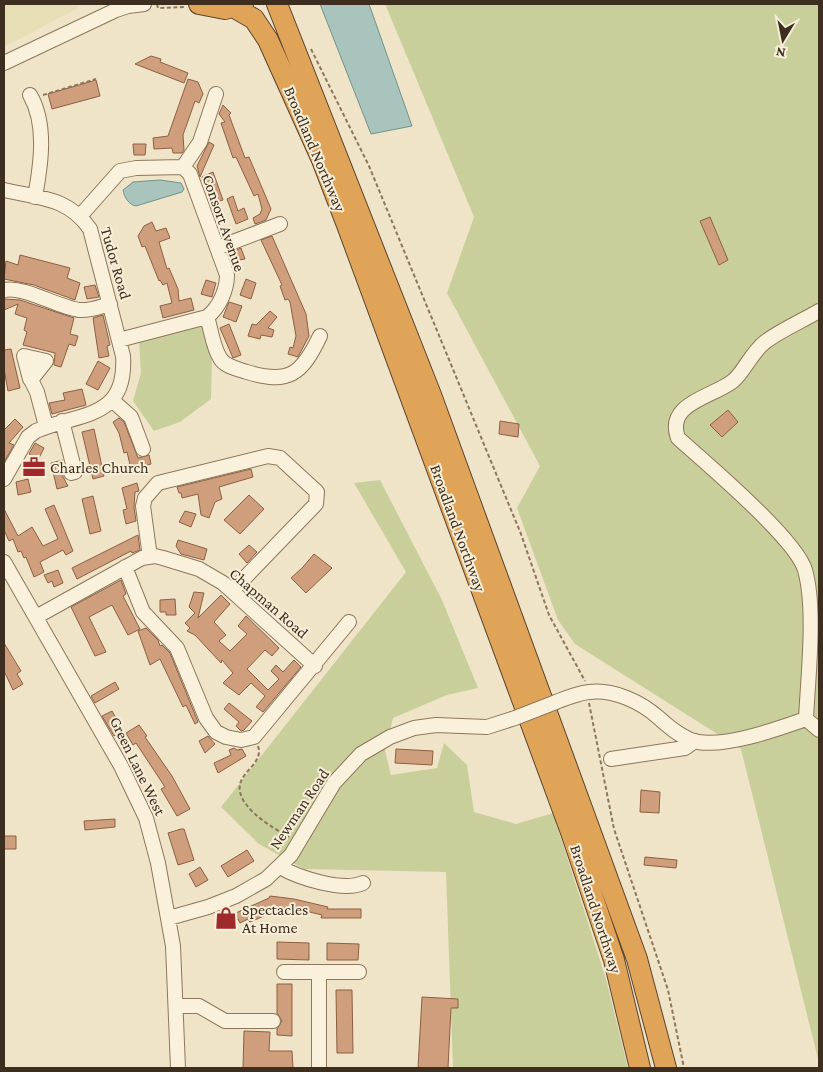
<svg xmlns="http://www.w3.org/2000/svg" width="823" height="1072" viewBox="0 0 823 1072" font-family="'Crimson Pro',serif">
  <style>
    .farmland { fill: #e6deb5 }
    .green { fill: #c9cf9b }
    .water { fill: #a9c4bc; stroke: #6f938a }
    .building { fill: #cf9f7d; stroke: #8d5f41 }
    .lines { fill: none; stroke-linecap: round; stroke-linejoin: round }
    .minor-casing { stroke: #8d765c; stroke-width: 16 }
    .highway-casing { stroke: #5b4430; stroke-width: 22 }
    .path { stroke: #8d765c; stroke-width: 2; stroke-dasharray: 4 2.5; stroke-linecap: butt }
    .minor { stroke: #faf1dc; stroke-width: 14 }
    .highway { stroke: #e0a458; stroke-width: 20 }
    .minor-bridge-casing { stroke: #8d765c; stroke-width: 16; stroke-linecap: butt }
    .minor-bridge { stroke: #faf1dc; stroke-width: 14 }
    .labels { text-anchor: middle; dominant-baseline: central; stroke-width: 4; stroke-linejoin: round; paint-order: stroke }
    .street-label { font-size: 16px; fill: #3d2e20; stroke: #f7eed8 }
    .poi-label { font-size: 16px; fill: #3d2e20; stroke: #f7eed8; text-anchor: start }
  </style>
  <rect width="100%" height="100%" fill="#f0e4c8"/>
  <path class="farmland" d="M4,4H76L78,8L4,47Z"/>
  <path class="green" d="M385,4H819V1063L741,749L575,644L558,620L517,508L540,466L447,293L474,217Z
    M197,325L203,328L212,359L211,399L180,422L154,431L133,401L141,373L139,341Z
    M380,480L442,600L478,688L447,695L393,718L385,751L391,775L437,768L444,743L467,765L474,812L516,824L553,813L606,979L628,1068H453L446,872L304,869L259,844L221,807L406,572L354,483Z"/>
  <path class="water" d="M320,4H369L412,126L371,134Z
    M160,180L181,183L184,189L182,192L136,206C129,205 124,197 123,190L133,182Z"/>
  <path class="building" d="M151,56L161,59L160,62L188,73L184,83L135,64Z
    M188,79L198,82L203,94L199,103L195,101L183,135L184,150L182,153H173L172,148L154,149L153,138L168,136Z
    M96,80L100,96L52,109L48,94Z
    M223,105L231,113L229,115L245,158L249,157L271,209L266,220L255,224L253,218L260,214L262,209L258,194L254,196L236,157L233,158L221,123L225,122L219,114Z
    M209,142L214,145L200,177L197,166Z
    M133,144H146L145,155H134Z
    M213,172L223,200L212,203L202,177Z
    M233,196L238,211L244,208L248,219L236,224L227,199Z
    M710,217L728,260L719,265L700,221Z
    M152,222L156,231L166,228L170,238L159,242L167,269L169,268L178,289L179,301L191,298L194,310L163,318L160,306L172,303L167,283L163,285L160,280L159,281L145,246L142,247L138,236L144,226Z
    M272,236L306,314L309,336L298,357L288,354L290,347L293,348L296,336L290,302L288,299L285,300L280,286L282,285L261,240Z
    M241,248L245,259L233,261L230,253Z
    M20,255L70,268L67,278L80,283L75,300L34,285L4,279L6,261L18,265Z
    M246,279L256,283L251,299L240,295Z
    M206,280L216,283L212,297L201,294Z
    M95,285L99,297L87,299L84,287Z
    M4,299L20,300L74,318L70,334L78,336L75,346L69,344L61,367L54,365L55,353L23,345L27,332L24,330L27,318L15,314L18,304L4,310Z
    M229,302L242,306L236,322L223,317Z
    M270,311L277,317L268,328L274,330L272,337L261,335L260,339L248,336L252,324L256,325Z
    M103,315L110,345L107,346L109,356L99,358L93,318Z
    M229,324L241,355L233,358L220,328Z
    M11,349L20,388L8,391L4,369V350Z
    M98,361L110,368L98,390L86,384Z
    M82,389L86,405L52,414L49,403L65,400L63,393Z
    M728,410L738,422L722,437L710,425Z
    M119,418L124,422L138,458L149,455L151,464L131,469L127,452L124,453L119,433L113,422Z
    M15,419L23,427L9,443L14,445L4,462V430Z
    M500,421L519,424L518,437L499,434Z
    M94,429L104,476L93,479L82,432Z
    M35,443L44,448L31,474L26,472L32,456L29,454Z
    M63,460L64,467L62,475L68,486L57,489L51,463Z
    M251,469L253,477L219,487L222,499L215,502L209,518L201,515L198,494L182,498L181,493H179L177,487Z
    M28,479L31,492L18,495L16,482Z
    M137,483L139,491L135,492L134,507L136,521L126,524L123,510L127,509L122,488Z
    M249,495L264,509L240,534L224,520Z
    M93,496L101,531L90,534L82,499Z
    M54,505L73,551L66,555L63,550L40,562L44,572L34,577L26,557L24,558L21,551L18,552L13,539L9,541L4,530V509L18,536L32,527L43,546L58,539L45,509Z
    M185,511L196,514L191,527L179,522Z
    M138,535L140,550L132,553L131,551L77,579L72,568Z
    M178,540L207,549L204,560L181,554L176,546Z
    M249,545L257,552L247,563L239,554Z
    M314,554L332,568L306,593L291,578L303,567Z
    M58,570L63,583L54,587L52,581L48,583L44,575Z
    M121,580L126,594L123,596L140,629L128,635L112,605L89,617L106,652L95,656L71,607Z
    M194,592L204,593L198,618L221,595L230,604L214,622L226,635L219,641L230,651L247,634L238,626L246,616L279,648L272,656L265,650L247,669L268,690L279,679L271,671L276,665L283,672L294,660L301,667L263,712L256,707L265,696L251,683L239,695L223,683L233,673L222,660L221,663L195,635L187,631L190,628L185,623L195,613L189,607Z
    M175,599L176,615H166V612H160V600Z
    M146,628L158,640L160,646L162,645L170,653L198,722L195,724L186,705L183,707L160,659L150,665L138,631Z
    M4,643L21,671L17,674L23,684L13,690L4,671Z
    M115,682L119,689L95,703L91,696Z
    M229,703L252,721L244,730L241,731L236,726L239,722L224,709Z
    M112,711L123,730L114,736L102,716Z
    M139,725L147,736L145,737L172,776L190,809L177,816L161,789L165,787L136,743L133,745L126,733Z
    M208,736L215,744L205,753L199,741Z
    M234,748L237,750L242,749L246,756L218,773L214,763L231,755L229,750Z
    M396,749L433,751L432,765L395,763Z
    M641,790L660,792L659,813L640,812Z
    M115,819V827L85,830L84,821Z
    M181,829H184L194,860L178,865L168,833Z
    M4,836H16V849H4Z
    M247,850L254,861L228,877L221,866Z
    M645,857L677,860L676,868L644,865Z
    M200,867L208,880L196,887L189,874Z
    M270,896L294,899L328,907L327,909H361V918H321L322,915L293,908L274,907L263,912L264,916L250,922L248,919L240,923L238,919L220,927L218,921L269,898Z
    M277,942L309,943V960L277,959Z
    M327,943L359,944L358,960H327Z
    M277,984H292V1036L277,1035V1029L282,1021L277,1013Z
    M336,990H352L353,1053H337Z
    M422,997L458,999V1008H451L448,1068H418Z
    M244,1031L270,1032L269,1051H292L293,1068H243Z"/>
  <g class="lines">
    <defs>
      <path id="minor" d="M4,63L116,10L128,6L144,4
        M30,95C47,124 41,164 35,197
        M183,167L200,142L216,94
        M4,190C39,198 68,197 90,229L123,356C127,420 80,412 36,431L28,437L4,479
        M81,215L120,171L136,168L183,167L190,174L227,275C227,290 219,308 207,317L119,340
        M217,248L280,224
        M4,290C25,286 57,307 79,310C90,311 99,307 110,304
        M819,311C802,321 781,330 765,342C751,353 744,372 733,381C713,397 665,403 678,438C706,463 796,539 805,570C816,609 808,676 806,719L819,730
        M207,317C211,329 213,347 220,358C225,367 238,369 247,372C289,385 302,374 320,336
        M31,380L46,361L24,356L30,379L31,380L37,392L46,426
        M113,401L131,417L143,449
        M62,421L75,472L71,473
        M150,557L143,506L145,498L158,483L268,456L280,458L317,492L316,504L232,591
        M4,562L121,766L146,818L158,863L173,946L178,1068
        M125,567L143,612L177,648L206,718L216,732L226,737L241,740L254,737L349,622
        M36,617L142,558L155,556L163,558L199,569L223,583L315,666
        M556,702C566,698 578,693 589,692C614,689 641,702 659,718C670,728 683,739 698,742C728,747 777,729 806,719
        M611,759L685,748L695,741
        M280,867C299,878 343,892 363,883
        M169,918L208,907L236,896L266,879L291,855L334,783L361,754L390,737L414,728L436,725L487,727L515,718
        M284,972H319V1068
        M319,972H359
        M176,1006H199L225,1021H273"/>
      <path id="highway" d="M199,4L225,9L243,4
        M277,4L431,395L637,959L666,1068
        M235,8L254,19L268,40L322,160L347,225L571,832L614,960L640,1068"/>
    </defs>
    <use href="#minor" class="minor-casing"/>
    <use href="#highway" class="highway-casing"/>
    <path class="path" d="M157,4L158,8L185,7
      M311,49L369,166L521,534L549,615L585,681
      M43,95L96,79
      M589,703L614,829L668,990L684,1068
      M258,746C263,760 248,768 242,779C229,803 273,828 289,837"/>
    <use href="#minor" class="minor"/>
    <use href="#highway" class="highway"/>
    <defs>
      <path id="minor-bridge" d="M515,718L556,702"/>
    </defs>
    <use href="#minor-bridge" class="minor-bridge-casing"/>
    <use href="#minor-bridge" class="minor-bridge"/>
  </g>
  <defs>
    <symbol id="office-bare" viewBox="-9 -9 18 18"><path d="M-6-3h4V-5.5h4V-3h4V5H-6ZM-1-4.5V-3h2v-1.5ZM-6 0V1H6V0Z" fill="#9e2a2b" stroke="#f7eed8" stroke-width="2.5" paint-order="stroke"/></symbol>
    <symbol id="shop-bare" viewBox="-9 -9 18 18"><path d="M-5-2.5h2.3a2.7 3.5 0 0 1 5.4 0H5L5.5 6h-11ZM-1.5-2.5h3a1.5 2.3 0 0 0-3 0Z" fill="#9e2a2b" stroke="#f7eed8" stroke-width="2.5" paint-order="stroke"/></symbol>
  </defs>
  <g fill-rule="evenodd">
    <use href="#office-bare" x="18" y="451" width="32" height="32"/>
    <use href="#shop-bare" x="210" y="902" width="32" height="32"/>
  </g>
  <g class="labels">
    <g class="street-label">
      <text transform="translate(315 149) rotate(67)">Broadland Northway</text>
      <text transform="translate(224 223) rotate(71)">Consort Avenue</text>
      <text transform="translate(116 263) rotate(74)">Tudor Road</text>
      <text transform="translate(458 528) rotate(70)">Broadland Northway</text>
      <text transform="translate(269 603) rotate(41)">Chapman Road</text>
      <text transform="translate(138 766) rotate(64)">Green Lane West</text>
      <text transform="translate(299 809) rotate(-56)">Newman Road</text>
      <text transform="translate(596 909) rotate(72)">Broadland Northway</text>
    </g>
    <g class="poi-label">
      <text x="50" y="467">Charles Church</text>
      <text x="242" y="909">Spectacles<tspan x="242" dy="18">At Home</tspan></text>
    </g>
  </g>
  <rect width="823" height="1072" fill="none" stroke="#3d2e20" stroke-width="10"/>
  <g transform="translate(783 40) rotate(190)" stroke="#f7eed8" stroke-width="4" paint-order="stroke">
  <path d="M0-4L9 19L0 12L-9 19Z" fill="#3d2e20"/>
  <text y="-8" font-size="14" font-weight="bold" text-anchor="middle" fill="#3d2e20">N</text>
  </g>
</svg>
